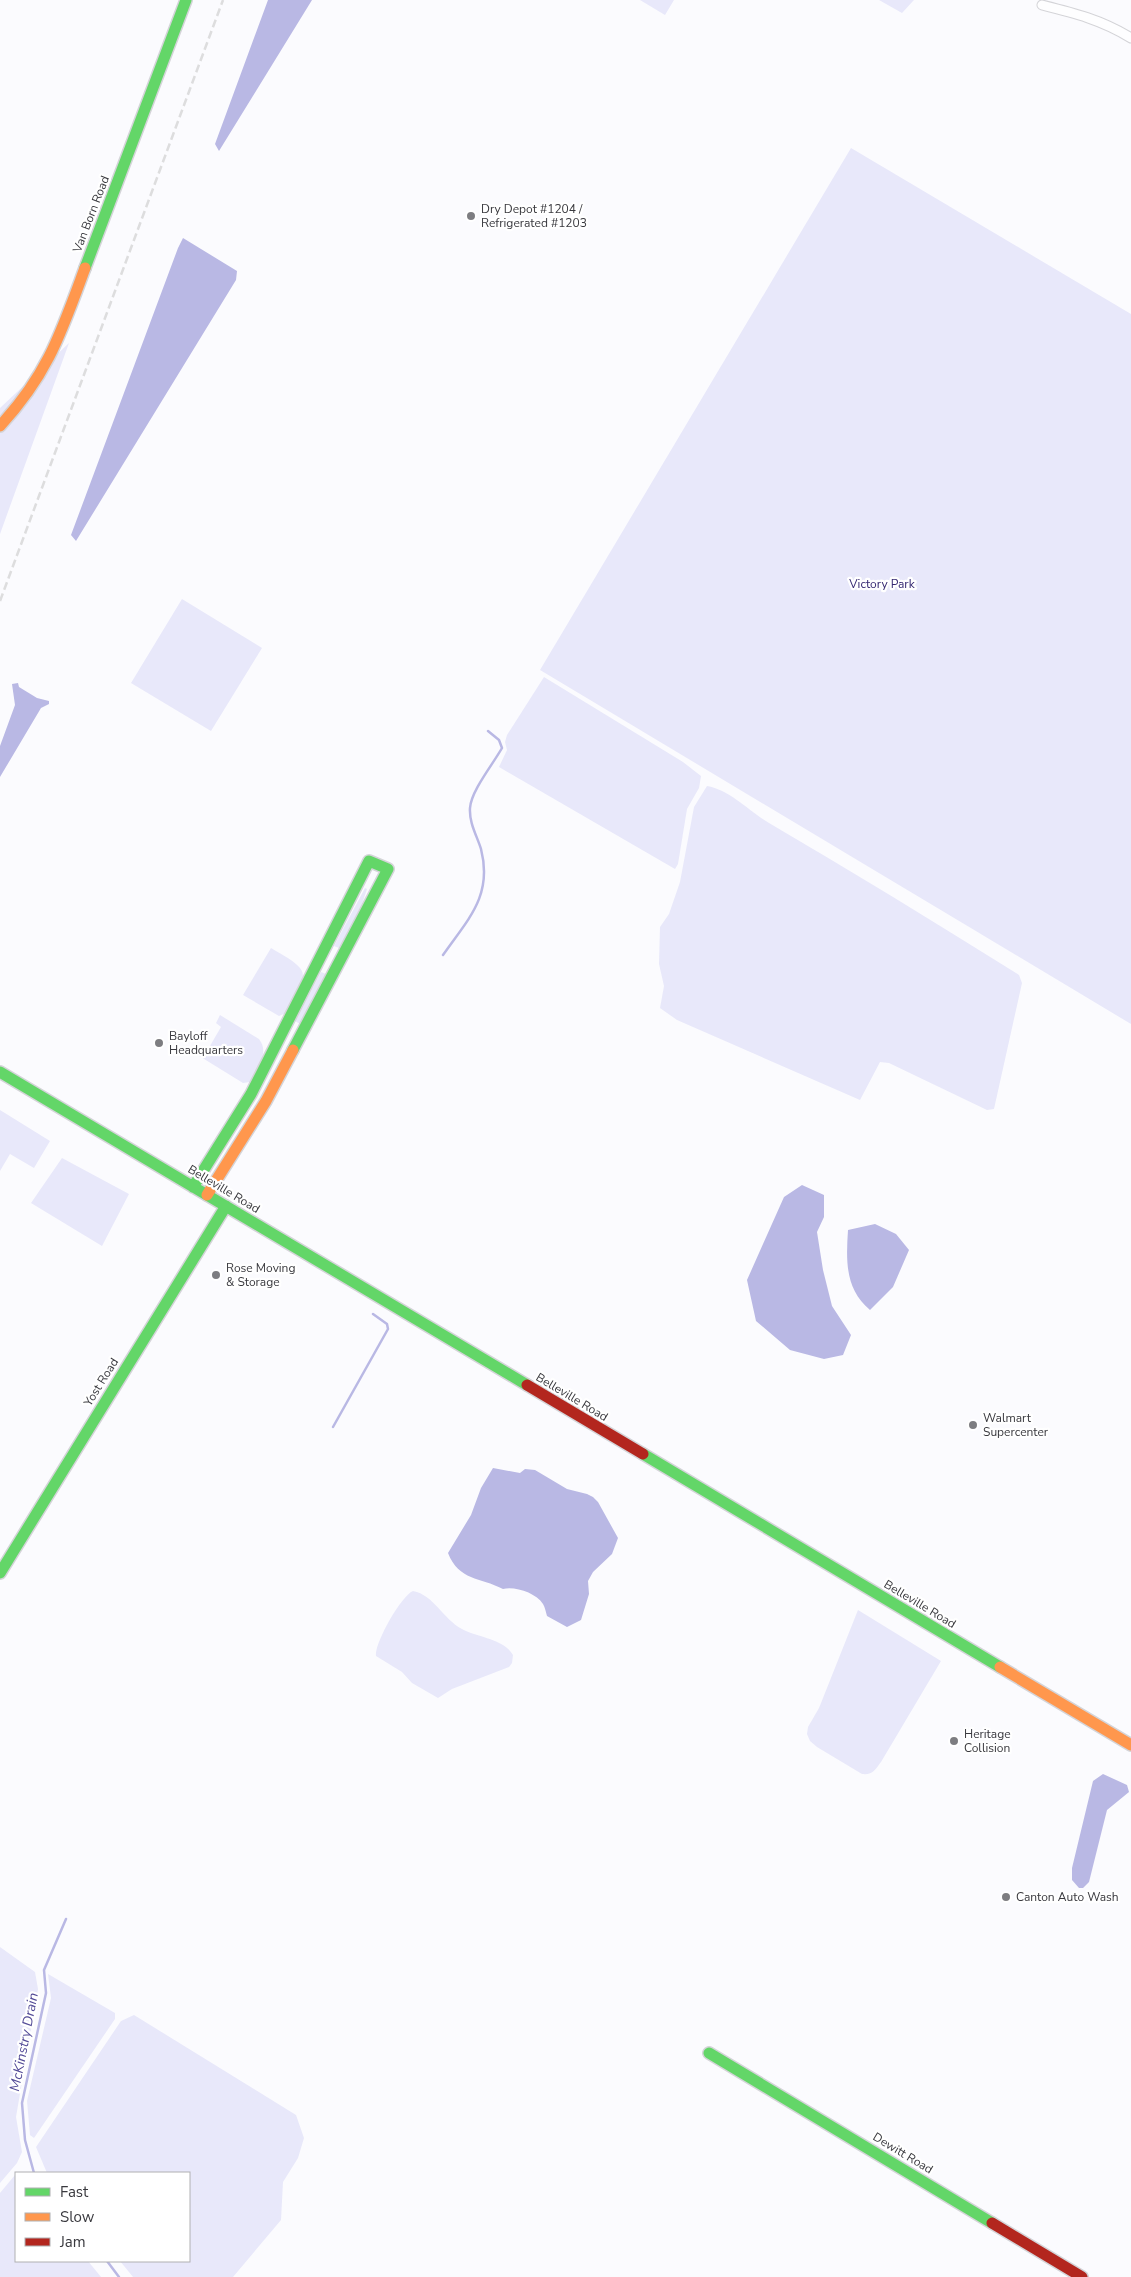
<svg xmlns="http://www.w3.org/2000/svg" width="1131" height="2277" viewBox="0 0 1131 2277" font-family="'Nunito Sans',sans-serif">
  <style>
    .green { fill: #e8e8fa }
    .water { fill: #b9b8e4 }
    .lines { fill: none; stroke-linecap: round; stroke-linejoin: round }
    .stream { stroke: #b9b8e4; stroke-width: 2.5 }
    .street-casing { stroke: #d4d4d8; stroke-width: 11 }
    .fast-casing { stroke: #d4d4d8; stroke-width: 14 }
    .slow-casing { stroke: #d4d4d8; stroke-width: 14 }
    .jam-casing { stroke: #d4d4d8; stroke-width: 14 }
    .street { stroke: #fefeff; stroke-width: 9 }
    .fast { stroke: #63d668; stroke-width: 11 }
    .slow { stroke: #ff974d; stroke-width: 11 }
    .jam { stroke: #b3261e; stroke-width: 11 }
    .rail { stroke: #ddddde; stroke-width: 2.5; stroke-dasharray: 8 4; stroke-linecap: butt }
    .poi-dot { fill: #7d7d81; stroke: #fff; stroke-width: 2 }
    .labels { text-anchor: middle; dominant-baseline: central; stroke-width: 4.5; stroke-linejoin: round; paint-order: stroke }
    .poi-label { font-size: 12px; fill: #39393e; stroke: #fff; text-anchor: start }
    .street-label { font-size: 12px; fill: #39393e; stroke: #fff }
    .park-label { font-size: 12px; fill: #352871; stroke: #fff }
    .water-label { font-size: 14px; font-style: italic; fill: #534b97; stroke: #fff }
  </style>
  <rect width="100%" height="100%" fill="#fbfbfe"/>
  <path class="green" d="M640,0H674L665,15Z
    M879,0H914L902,13Z
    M851,148L1131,314V1024L540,670Z
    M69,343L0,534V408Z
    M182,599L262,648L211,731L131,683Z
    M544,677L683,762L701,776L699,788L687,809L678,864L675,869L499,767L507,750L505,742L507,735Z
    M707,786C730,790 749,811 769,823C853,872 936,923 1019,975L1022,983L994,1109L987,1110L889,1063L880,1062L860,1100L677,1020L660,1008L664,986L659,964L660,927L669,914L680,882L694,807Z
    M365,888L367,889L362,904L339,948L334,946Z
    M271,948C314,973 308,971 286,1013L279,1016L243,995Z
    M321,972L326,974L300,1024L295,1021Z
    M220,1015L259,1039C270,1053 257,1068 250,1082L243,1083L196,1054L199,1047L207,1051L221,1027L216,1023Z
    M0,1110L50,1141L34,1168L10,1154L0,1171Z
    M62,1158L129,1194L102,1246L31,1203Z
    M413,1591C434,1595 443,1619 462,1629C478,1638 503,1638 513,1655L512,1663L509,1667L452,1689L438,1698L412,1683L402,1672L376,1656C374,1644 401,1596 413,1591Z
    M858,1610L941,1661L881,1762C875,1770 873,1775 862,1774L817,1747L810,1741L807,1734L808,1727L819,1708Z
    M0,1947L35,1972L38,1989L16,2117L22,2152L17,2163L0,2183Z
    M48,1974L115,2013V2019L34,2138L30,2135L27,2101L51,1998Z
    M134,2015L296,2115L304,2138L298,2158L283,2182L281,2220L233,2277H133L120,2261H189V2173H47L36,2147L121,2021Z
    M15,2175L16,2261H88L101,2277H0V2193Z"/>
  <path class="water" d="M268,0H312L219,151L215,144Z
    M183,238L237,271L236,280L76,541L71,535L178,248Z
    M18,683L19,687L37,698L49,701V704L41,708L0,777V746L15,705L12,684Z
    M802,1185L824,1195V1217L817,1232L823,1270L832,1306L851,1335L843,1355L824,1359L790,1350L756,1321L747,1280L784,1197Z
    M875,1224L896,1234L909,1250L893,1287L870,1310C845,1289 846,1261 848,1230Z
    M493,1468L520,1473L525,1469L535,1470L567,1489L587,1494L593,1497L598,1502L618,1538L612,1554L593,1572L588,1581L589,1594L581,1620L567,1627L547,1616C546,1613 545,1607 543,1604C536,1593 515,1586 503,1589C480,1577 459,1581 448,1553L471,1515L481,1488Z
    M1103,1774L1127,1785L1129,1792L1107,1810L1089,1882L1083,1888H1079L1072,1880V1868L1093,1781Z"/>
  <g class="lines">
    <path class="stream" d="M443,955C468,919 493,896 481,849C477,836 469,823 470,808C471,791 493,764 502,748L499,740L488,731
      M333,1427L388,1329L387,1324L373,1314
      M34,2173L25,2140L22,2103L46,1993L44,1970L66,1919
      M107,2261L119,2277"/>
    <defs>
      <path id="street" d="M1042,5C1074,13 1102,20 1131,38"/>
      <path id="fast" d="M85,268L186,0
        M0,1072L527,1385
        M193,1187L251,1094L369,861L388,869L293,1050
        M643,1454L1000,1667
        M0,1573L226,1206
        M709,2053L992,2223"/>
      <path id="slow" d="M0,426C48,374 61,333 85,268
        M207,1195L266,1101L293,1050
        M1000,1667L1131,1745"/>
      <path id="jam" d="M527,1385L643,1454
        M992,2223L1082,2277"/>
    </defs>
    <use href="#street" class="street-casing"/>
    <use href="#fast" class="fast-casing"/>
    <use href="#slow" class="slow-casing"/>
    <use href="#jam" class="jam-casing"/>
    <use href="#street" class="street"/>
    <use href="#fast" class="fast"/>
    <use href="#slow" class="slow"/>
    <use href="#jam" class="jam"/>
    <path class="rail" d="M0,601L223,0"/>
  </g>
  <g class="poi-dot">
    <circle cx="471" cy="216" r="5"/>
    <circle cx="159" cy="1043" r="5"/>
    <circle cx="216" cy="1275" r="5"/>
    <circle cx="973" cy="1425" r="5"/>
    <circle cx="954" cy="1741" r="5"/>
    <circle cx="1006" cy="1897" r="5"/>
  </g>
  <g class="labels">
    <g class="poi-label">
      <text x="481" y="209">Dry Depot #1204 /<tspan x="481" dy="14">Refrigerated #1203</tspan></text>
      <text x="169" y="1036">Bayloff<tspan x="169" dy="14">Headquarters</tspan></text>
      <text x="226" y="1268">Rose Moving<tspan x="226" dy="14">&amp; Storage</tspan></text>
      <text x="983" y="1418">Walmart<tspan x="983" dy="14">Supercenter</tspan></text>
      <text x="964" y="1734">Heritage<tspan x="964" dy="14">Collision</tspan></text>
      <text x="1016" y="1897">Canton Auto Wash</text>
    </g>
    <g class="street-label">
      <text transform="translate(91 214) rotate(-69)">Van Born Road</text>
      <text transform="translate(224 1189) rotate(31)">Belleville Road</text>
      <text transform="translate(101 1382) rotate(-58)">Yost Road</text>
      <text transform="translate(572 1397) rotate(31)">Belleville Road</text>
      <text transform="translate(920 1604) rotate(31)">Belleville Road</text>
      <text transform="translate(903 2153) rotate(31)">Dewitt Road</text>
    </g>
    <g class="park-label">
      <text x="882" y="584">Victory Park</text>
    </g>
    <g class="water-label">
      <text transform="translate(24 2042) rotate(-79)">McKinstry Drain</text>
    </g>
  </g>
  <rect x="15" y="2172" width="175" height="90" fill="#ffffff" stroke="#b0b0b2"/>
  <rect x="25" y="2188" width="25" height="8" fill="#63d668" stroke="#b0b0b2"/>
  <text x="60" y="2197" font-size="15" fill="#39393e">Fast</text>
  <rect x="25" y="2213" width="25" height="8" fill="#ff974d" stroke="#b0b0b2"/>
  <text x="60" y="2222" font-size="15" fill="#39393e">Slow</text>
  <rect x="25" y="2238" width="25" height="8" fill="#b3261e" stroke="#b0b0b2"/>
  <text x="60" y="2247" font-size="15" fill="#39393e">Jam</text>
</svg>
